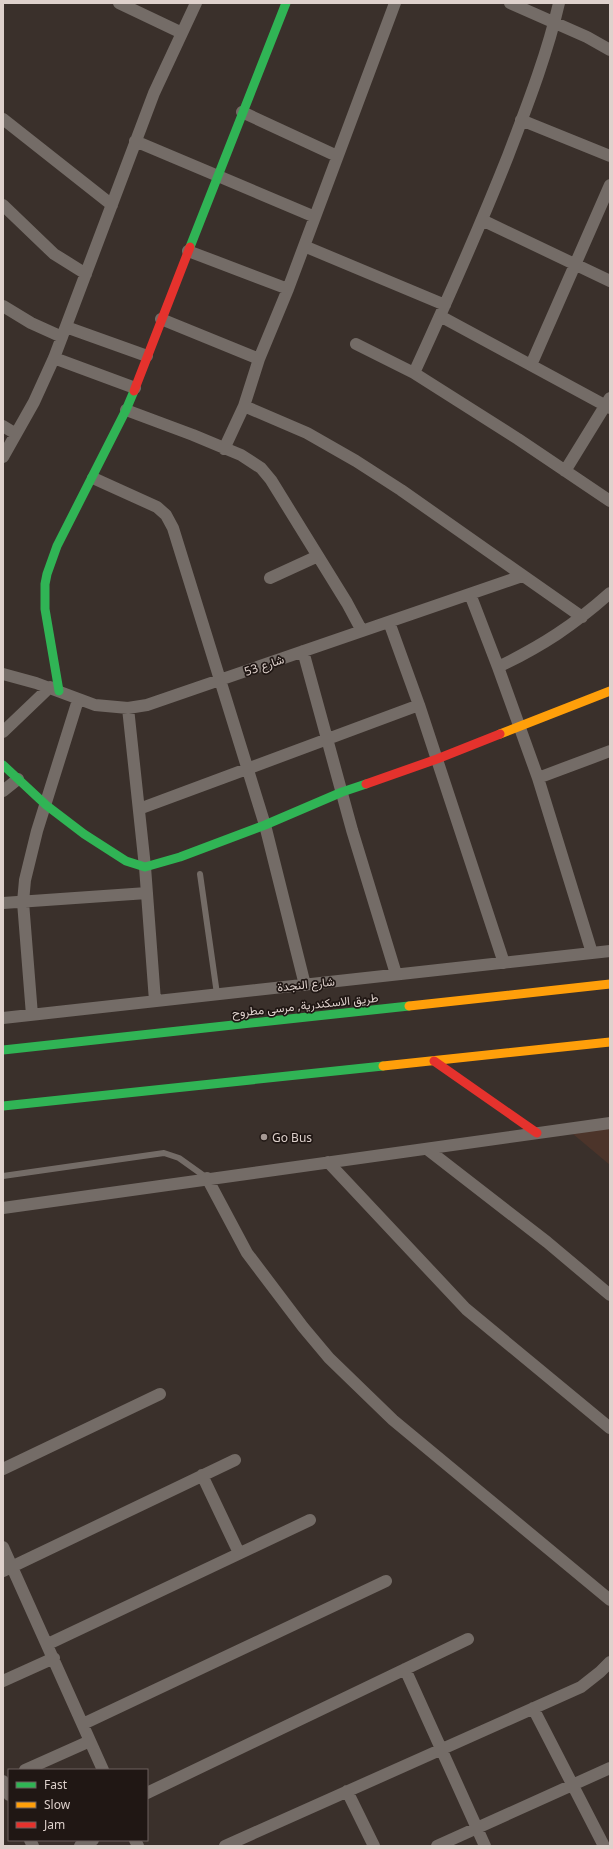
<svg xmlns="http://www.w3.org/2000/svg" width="613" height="1849" viewBox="0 0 613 1849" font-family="'Noto Sans',Vazirmatn,sans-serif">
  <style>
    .built { fill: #4c342a }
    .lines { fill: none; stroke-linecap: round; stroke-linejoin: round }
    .lane { stroke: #746c67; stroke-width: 6 }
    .street { stroke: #746c67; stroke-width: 12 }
    .fast { stroke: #30b455; stroke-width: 9 }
    .slow { stroke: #ff9f0a; stroke-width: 9 }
    .jam { stroke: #e5322d; stroke-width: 9 }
    .poi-dot { fill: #a59994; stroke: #201714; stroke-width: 1.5 }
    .labels { text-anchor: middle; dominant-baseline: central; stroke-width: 3.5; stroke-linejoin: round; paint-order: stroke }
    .street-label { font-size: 12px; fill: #ded1cc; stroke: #201714 }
    .poi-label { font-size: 12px; fill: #ded1cc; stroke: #201714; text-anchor: start }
  </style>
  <rect width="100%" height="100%" fill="#3a302b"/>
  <path class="built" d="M610,1127V1165L573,1134Z"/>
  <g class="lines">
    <path class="lane" d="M200,874L217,994
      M3,1176L164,1153L179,1158L207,1178"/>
    <path class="street" d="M119,3L182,33L196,3
      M510,3L587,37L610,50
      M242,112L337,156
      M3,119L112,205
      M521,120L610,156
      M135,141L315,217
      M3,205L54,254L86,274
      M482,220L610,281
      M304,246L445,305
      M188,251L288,289
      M3,306L31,323L62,337
      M440,316L610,408
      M161,319L259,359
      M66,327L147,356
      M356,344L414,373L518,439L610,501
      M54,358L135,388
      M531,365L610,185
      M414,373C447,301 479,229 508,156C527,106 547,55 559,3
      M244,406L307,433L356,461L401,490L582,617
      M126,410L193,435L241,455L261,468L271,480L347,603L362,631
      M3,426L16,434
      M224,449L244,406L259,359L288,289L395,3
      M3,457L34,402L54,358L154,93L182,33
      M565,471L610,398
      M93,478L157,507L166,515L173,528L265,825L305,985
      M270,578L318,556
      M470,594L498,667L538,778L592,953
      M389,622L419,705L504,963
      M303,651L352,830L396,974
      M498,667C542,646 574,625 610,593
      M3,674L36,683L95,705L128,708L147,705L522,576
      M128,708L145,867L155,1001
      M3,732L50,687
      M538,778L610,751
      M3,791L18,779
      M139,809L419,705
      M3,903L147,893
      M32,1015L23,902L25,880L37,831L78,700
      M3,1018L610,951
      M427,1149L547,1242L610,1295
      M328,1162L466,1309L610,1428
      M207,1178L247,1253L303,1327L329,1358L393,1420L610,1600
      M3,1208L610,1123
      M3,1469L160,1394
      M202,1475L239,1553
      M3,1547L103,1770
      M3,1571L235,1460
      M48,1644L310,1520
      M405,1669L485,1846
      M3,1681L54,1658
      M533,1708L604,1846
      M83,1724L386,1581
      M25,1770L90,1741
      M3,1781L9,1795
      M347,1791L374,1846
      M147,1793L468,1639
      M30,1840L33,1846
      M135,1840L138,1846
      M80,1846L93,1840
      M225,1846L581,1687L600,1672L610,1662
      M437,1846L610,1768"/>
    <path class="fast" d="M190,247L286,3
      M59,691L45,609V584L47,574L57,546L126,410L134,391
      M3,765L46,805L84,834L126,861L145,867L180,857L265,825L342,792L366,784
      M3,1050L409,1006
      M3,1106L383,1066"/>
    <path class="slow" d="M500,734L610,691
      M409,1006L610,984
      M383,1066L610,1042"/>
    <path class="jam" d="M134,391L190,247
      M366,784L437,759L500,734
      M434,1061L537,1133"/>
  </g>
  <circle class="poi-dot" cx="264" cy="1137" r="4"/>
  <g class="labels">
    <g class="street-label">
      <text transform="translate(264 665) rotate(-19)">شارع 53</text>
      <text transform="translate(306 984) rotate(-6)">شارع النجدة</text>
      <text transform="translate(305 1005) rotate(-6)">طريق الاسكندرية, مرسى مطروح</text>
    </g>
    <g class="poi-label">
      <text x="272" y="1137">Go Bus</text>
    </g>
  </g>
  <rect width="613" height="1849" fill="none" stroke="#ded1cc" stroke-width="8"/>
  <rect x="8" y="1769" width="140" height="72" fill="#201714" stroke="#6c615e"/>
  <rect x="16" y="1782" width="20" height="6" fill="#30b455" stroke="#6c615e"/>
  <text x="44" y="1789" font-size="12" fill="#ded1cc">Fast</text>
  <rect x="16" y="1802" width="20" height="6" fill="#ff9f0a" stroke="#6c615e"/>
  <text x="44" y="1809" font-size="12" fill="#ded1cc">Slow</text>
  <rect x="16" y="1822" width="20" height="6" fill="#e5322d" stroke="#6c615e"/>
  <text x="44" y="1829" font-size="12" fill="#ded1cc">Jam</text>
</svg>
